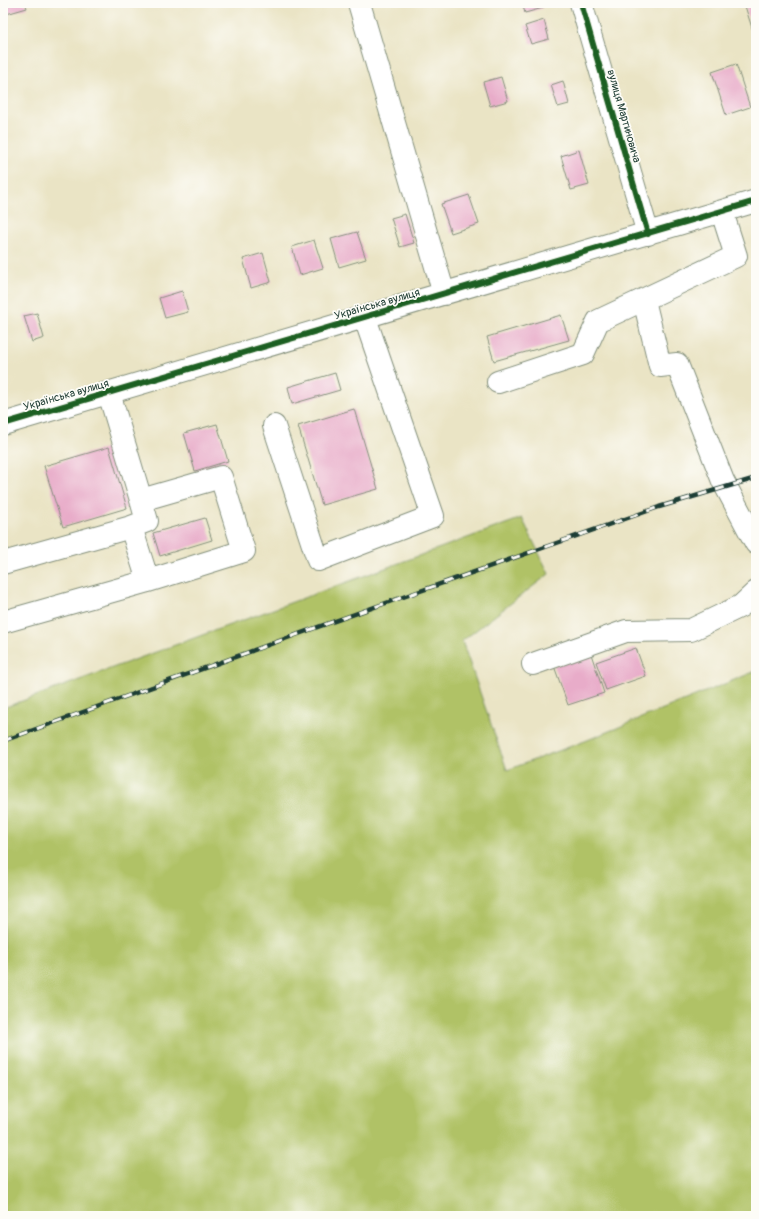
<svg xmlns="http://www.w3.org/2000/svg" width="759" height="1219" viewBox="0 0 759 1219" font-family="Pangolin,sans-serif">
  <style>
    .green { fill: #b0c266; stroke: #68804d }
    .building { fill: #e8acc9 }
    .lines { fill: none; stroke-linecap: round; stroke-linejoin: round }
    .minor-casing { stroke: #84907c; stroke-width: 24 }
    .minor { stroke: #fff; stroke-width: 22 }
    .rail-casing { stroke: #1f3d34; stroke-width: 4.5 }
    .rail { stroke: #fdfcf7; stroke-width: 3; stroke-dasharray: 9; stroke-linecap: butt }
    .cycleway-casing { stroke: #fdfcf7; stroke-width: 8 }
    .cycleway { stroke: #1b5e20; stroke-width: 6 }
    .labels { text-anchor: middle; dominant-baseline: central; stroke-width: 3.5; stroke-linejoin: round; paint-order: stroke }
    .street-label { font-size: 11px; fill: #1f3d34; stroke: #fdfcf7 }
  </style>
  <rect width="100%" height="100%" fill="#fdfcf7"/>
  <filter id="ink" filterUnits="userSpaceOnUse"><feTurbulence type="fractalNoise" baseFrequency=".025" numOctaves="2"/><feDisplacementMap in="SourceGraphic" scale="8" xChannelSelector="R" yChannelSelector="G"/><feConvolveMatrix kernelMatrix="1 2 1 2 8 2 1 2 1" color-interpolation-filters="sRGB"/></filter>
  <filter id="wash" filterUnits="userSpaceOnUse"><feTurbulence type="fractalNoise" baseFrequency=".012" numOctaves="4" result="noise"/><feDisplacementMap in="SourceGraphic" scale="16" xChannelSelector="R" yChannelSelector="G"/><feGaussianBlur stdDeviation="0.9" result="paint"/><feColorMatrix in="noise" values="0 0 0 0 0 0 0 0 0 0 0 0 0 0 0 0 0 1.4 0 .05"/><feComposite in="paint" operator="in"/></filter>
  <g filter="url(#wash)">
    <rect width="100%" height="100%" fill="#eae4c5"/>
    <path class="green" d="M522,518L549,574L462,641L507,770L585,741L756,671V1216H3V708Z"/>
    <g id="blocks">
      <path class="building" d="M3,3H25L27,8L3,15Z
        M522,3H541L543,8L525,13Z
        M744,3H756V30L753,31Z
        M544,20L549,39L531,44L525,26Z
        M736,64L750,107L726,115L712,72Z
        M501,77L508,101L490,106L483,82Z
        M563,81L569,104L558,107L551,85Z
        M579,150L589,185L571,190L561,156Z
        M469,195L479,224L451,233L441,204Z
        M405,214L414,243L400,247L391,218Z
        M357,232L366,259L339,267L331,239Z
        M314,240L323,268L300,275L292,247Z
        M263,253L271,282L251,288L243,259Z
        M182,291L188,312L165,318L159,298Z
        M37,313L44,338L32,342L24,316Z
        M561,315L569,340L494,361L487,337Z
        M335,373L340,390L292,404L288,387Z
        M354,409L378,489L322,505L298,426Z
        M217,424L228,461L195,471L184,433Z
        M109,447L127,508L63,527L44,466Z
        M205,518L212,540L160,556L153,533Z
        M636,648L646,676L606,690L596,662Z
        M591,654L604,693L568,705L554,666Z"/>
    </g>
  </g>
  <g filter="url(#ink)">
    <use href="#blocks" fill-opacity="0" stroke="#84907c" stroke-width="1"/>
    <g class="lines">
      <defs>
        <path id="minor" d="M359,3L444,294
          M581,3L648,234
          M644,300L660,366L677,364L723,481L756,543
          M498,382L583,354L598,321L736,256L722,212
          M109,393L141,500L221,477L244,551L148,581L131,527L147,521L141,500
          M3,424L756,201
          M274,426L318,560L433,516L365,318
          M3,563L131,527
          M3,622L148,581
          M533,664L626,631L691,630L741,606L756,592"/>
      </defs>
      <use href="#minor" class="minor-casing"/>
      <use href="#minor" class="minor"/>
      <defs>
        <path id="rail" d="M3,741L315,628L659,507L756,478"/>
      </defs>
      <use href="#rail" class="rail-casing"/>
      <use href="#rail" class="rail"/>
      <defs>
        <path id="cycleway" d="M581,3L648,234
          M3,424L756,201"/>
      </defs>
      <use href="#cycleway" class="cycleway-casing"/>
      <use href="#cycleway" class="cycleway"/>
    </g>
  </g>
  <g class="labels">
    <g class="street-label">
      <text transform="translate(624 116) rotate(74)">вулиця Мартиновича</text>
      <text transform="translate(377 304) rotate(-16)">Українська вулиця</text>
      <text transform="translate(66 395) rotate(-16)">Українська вулиця</text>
    </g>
  </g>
  <rect width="759" height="1219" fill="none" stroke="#fdfcf7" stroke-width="16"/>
</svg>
